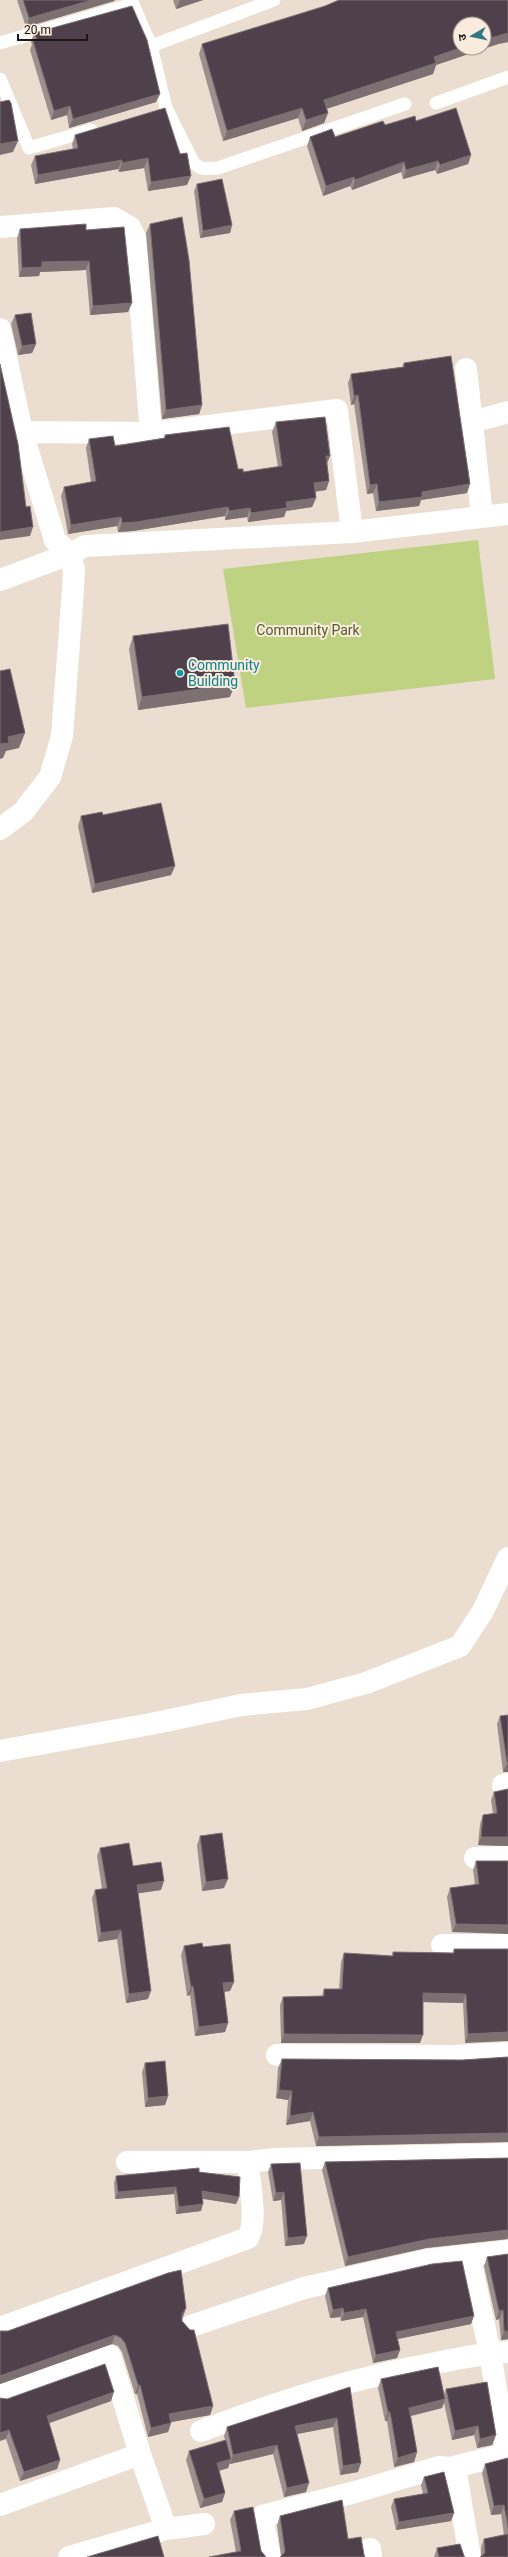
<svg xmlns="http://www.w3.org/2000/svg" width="508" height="2557" viewBox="0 0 508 2557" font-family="Roboto,'Noto Sans Devanagari',sans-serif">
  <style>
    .green { fill: #bed282 }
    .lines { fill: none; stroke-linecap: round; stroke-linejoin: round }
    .service { stroke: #fff; stroke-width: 13 }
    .minor { stroke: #fff; stroke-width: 22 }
    .wall { fill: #9c908e }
    .shaded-wall { fill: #7d7073 }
    .building { fill: #4e414b; stroke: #7d7073 }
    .culture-dot { fill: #0f9aa8; stroke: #f9ebdd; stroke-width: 1.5 }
    .labels { text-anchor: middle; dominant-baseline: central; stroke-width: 4; stroke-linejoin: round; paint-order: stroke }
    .park-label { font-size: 14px; fill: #525e24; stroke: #f9ebdd }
    .culture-label { font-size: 14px; fill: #0d838f; stroke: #f9ebdd; text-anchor: start }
  </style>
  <rect width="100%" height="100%" fill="#ebded0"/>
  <path class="green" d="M478,540L495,679L246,708L223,569Z"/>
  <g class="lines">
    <path class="service" d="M131,0L151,46L166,108L192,160C198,170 206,169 218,168L405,104
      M0,43L133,4
      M151,46L274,0
      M0,79L29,148L91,130
      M436,103L508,77"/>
    <path class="minor" d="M0,227L114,218L130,227L135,238L151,433
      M0,329L22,432
      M466,369L482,516
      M472,422L508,412
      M0,580L70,554L85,546L352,532L508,514
      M0,829L23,812L50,777L62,736L73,589L74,570L70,554L55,540L22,432L151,433L337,410L352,532
      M0,1751L151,1724L241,1705L307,1699L366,1683L460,1646L483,1611L508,1558
      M503,1785L508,1784
      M475,1858L508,1857
      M442,1945H508
      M277,2055L452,2056L508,2053
      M127,2162H248L275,2159L508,2154
      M191,2326L304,2288L427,2260L508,2251
      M0,2328L248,2238C258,2222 249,2182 248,2162
      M0,2396L110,2356L140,2454
      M201,2431C278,2402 355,2377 436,2363C460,2358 484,2353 508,2352
      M450,2468L502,2455L506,2451L490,2353L469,2255
      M0,2505L140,2454L166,2529
      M370,2549L371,2557
      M69,2557L166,2529L204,2524
      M270,2557L262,2516L359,2491L439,2467L450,2468L457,2479L470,2557"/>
  </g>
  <path class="wall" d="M17,0H115L114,1L26,27Z
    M173,0H203L176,9Z
    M508,0V42L498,44L436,65L433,74L326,109L328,113L324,123L302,131L298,118L223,141L199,54L202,44Z
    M34,33L160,94L156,102L69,128L67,115L51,120L30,50L32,44L31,42Z
    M165,108L187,185L148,191L144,168L119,172L118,169L35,184L31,165L35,156L73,149L72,144L75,135Z
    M416,121L471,155L468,164L437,174L435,170L403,179L401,172L352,190L350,186L323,196L307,146L310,137H335L385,125Z
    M197,184L232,225L230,233L200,238L194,191Z
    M150,224L202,405L199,414L162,419L146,233Z
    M20,229L86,230L132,303L128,312L90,315L86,270L40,272L39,276L19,277L17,238Z
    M15,315L36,344L32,353L18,355L11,324Z
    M404,363L467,493L421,500L419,506L376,511L373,493L367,494L354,404L351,405L348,383L351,374L402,367Z
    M276,422L330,456L327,464L329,481L326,490L315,492L316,498L312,507L286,511L284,517L248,522L247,517L225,520V516L133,531L118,532L117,526L68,534L61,496L64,487L91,482L86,448L89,439L115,446L164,438L165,435L243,472L278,467L272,432Z
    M133,636L230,697L138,710L129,649Z
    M103,815L175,866L171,875L92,893L78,826L81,816Z
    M500,1716L508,1772H503L497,1724Z
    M508,1789V1846L478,1845L480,1824L483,1815L493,1814L491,1800L494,1792Z
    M200,1836L224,1888L202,1891L197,1845Z
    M100,1848L133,1866L161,1890L138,1893L148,1999L126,2003L117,1939L98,1942L92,1898L95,1890L102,1889L97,1856Z
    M476,1861H508L452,1932L447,1897L450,1888L475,1885L473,1870Z
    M184,1946L203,1947L234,1982L230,1991L224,1992L228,2023L225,2032L195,2036L190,1995L187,1996L181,1955Z
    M454,1949H508L465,2043L463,2003L423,2002L420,2043H281L280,2005L283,1997L322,1996L324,1989H339L341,1962L344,1953L392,1956L393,1952L453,1953Z
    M508,2057V2142L316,2146L310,2121L286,2125L288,2100L276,2098L278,2068L282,2059L462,2060Z
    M145,2063L168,2096L165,2105L145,2107L142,2072Z
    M508,2158V2239L426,2248L345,2266L322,2170L325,2162Z
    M300,2163L304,2244L285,2246L281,2200L273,2201L268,2172L271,2164Z
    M199,2172L239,2197L236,2204L203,2199L201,2211L176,2214L174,2194L115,2199L114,2183L116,2176Z
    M508,2254V2339L501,2340L499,2319L496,2320L484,2266L487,2257Z
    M328,2288L471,2324L397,2339L400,2350L397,2358L373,2363L363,2317L341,2321L340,2317L330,2318L325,2296Z
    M186,2308L182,2318V2321L213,2406L210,2415L171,2422V2423L168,2432L148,2437L137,2394H135L122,2352L118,2346L112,2344L0,2384V2331H8Z
    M381,2379L444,2394L446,2389L496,2435L492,2445L477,2448L474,2435L452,2440L444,2403L442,2408L411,2416L417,2452L414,2462L394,2467L387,2421H385L378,2388Z
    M350,2387L358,2472L340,2475L333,2427L297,2434L306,2492L284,2497L273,2454L230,2464V2462L228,2468L219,2471L225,2493L222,2502L200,2508L186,2460L189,2451L225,2440L224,2436L227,2427Z
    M7,2399L111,2401L49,2423L60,2460L57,2469L20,2481L6,2439Z
    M508,2458V2557L481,2556V2547L484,2539L504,2535L501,2514L491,2515L482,2473L485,2464Z
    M424,2477L454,2513L451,2521L396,2530L391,2507L394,2499L423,2494L421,2485Z
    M234,2511L261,2551L236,2552L230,2520Z
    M280,2516L348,2539L364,2555L281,2556L277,2525Z
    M437,2548L464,2556L465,2557H434Z"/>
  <path class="shaded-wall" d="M92,0H115L114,1L26,27L29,18Z
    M180,0H203L176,9Z
    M508,33V42L498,44L436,65L433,74L320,111L324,100L434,57L460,48H484V40Z
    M160,94L156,102L69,128L73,119Z
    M70,106L67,115L51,120L54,111Z
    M302,108L298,118L223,141L227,131Z
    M328,113L324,123L302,131L306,120Z
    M18,141L13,152L0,155V144Z
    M471,155L468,164L437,174L440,165Z
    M148,158L144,168L119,172L122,163Z
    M122,160L118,169L35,184L38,175Z
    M438,161L435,170L403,179L406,170Z
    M404,162L401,172L352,190L355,180Z
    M191,176L187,185L148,191L151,182Z
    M354,177L350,186L323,196L326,186Z
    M232,225L230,233L200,238L203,231Z
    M89,261L86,270L40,272L39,276L19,277L22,268L42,262Z
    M132,303L128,312L90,315L93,306Z
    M36,344L32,353L18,355L22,346Z
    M358,395L354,404L351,405L354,396Z
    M202,405L199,414L162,419L166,410Z
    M326,456H330L326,465Z
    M329,481L326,490L310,492L314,483Z
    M377,484L373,493L367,494L370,485Z
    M470,484L467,493L421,500L419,506L376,511L379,502L422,492Z
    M316,498L312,507L286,511L284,517L248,522L251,513L286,502Z
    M228,507L225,516L133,531L118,532L122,523Z
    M250,508L247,517L225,520L229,511Z
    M121,517L117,526L68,534L71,525Z
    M33,527L30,536L0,540V532Z
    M235,684L230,697L138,710L142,697Z
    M25,733L19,748L6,751L3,758L0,759V744L8,737Z
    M175,866L171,875L92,893L95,884Z
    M507,1763H508V1772H503Z
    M481,1837H508V1846L478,1845Z
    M228,1879L224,1888L202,1891L206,1882Z
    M164,1881L161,1890L134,1894L137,1885Z
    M456,1924L508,1925V1934L452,1932Z
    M121,1930L117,1939L98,1942L101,1933Z
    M234,1982L230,1991L220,1992L223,1983Z
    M193,1986L190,1995L187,1996L191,1987Z
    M151,1991L148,1999L126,2003L129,1994Z
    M423,1993L466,1994L463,2003L420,2002Z
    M228,2023L225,2032L195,2036L199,2027Z
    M508,2032V2041L465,2043L468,2034Z
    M284,2034L423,2035L420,2043H281Z
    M279,2090L292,2091L288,2100L276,2098Z
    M168,2096L165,2105L145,2107L148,2098Z
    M313,2112L310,2121L286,2125L290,2116Z
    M508,2133V2142L316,2146L319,2137Z
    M176,2187L174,2194L115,2199L118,2192Z
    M202,2191L239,2197L236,2204L199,2198Z
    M284,2192L281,2200L273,2201L276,2193Z
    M203,2204L201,2211L176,2214L179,2207Z
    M508,2230V2236L507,2239L426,2248L345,2266L348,2257L429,2239Z
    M307,2236L304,2244L285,2246L288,2238Z
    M186,2308L183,2317L179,2323L182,2314Z
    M343,2308L340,2317L330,2318L333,2310Z
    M366,2309L363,2317L341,2321L344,2313Z
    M503,2310L499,2319L496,2320L499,2311Z
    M474,2316L471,2324L393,2340L396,2332Z
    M504,2331H508V2339L501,2340Z
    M115,2335L112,2344L0,2384V2376Z
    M400,2350L397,2358L373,2363L376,2355Z
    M138,2385H140L137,2394H135Z
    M114,2392L111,2401L44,2425L47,2416Z
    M445,2399L442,2408L406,2417L409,2408Z
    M213,2406L210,2415L166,2423L169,2414Z
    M388,2412H390L387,2421H385Z
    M337,2418L333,2427L292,2435L295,2426Z
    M171,2423L168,2432L148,2437L151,2428Z
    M478,2426L474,2435L452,2440L455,2431Z
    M9,2430L6,2439L0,2441V2433Z
    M496,2435L492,2445L477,2448L480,2439Z
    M277,2445L273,2454L230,2464L233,2455Z
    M417,2452L414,2462L394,2467L398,2458Z
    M231,2459L228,2468L214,2472L217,2463Z
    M60,2460L57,2469L20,2481L24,2472Z
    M361,2463L358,2472L340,2475L343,2466Z
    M309,2483L306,2492L284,2497L287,2488Z
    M225,2493L222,2502L200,2508L204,2499Z
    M504,2505L501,2514L491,2515L494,2506Z
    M454,2513L451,2521L396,2530L399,2522Z"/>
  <path class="building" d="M23,0H92L29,18Z
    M339,0H508V33L484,40V24H460V48L434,57L436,63L324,100L328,113L306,120L302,108L227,131L202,44L325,6Z
    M132,6L147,40L160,94L73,119L70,106L54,111L33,41L37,40L34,33Z
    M9,100L11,103L18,141L0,144V102Z
    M165,108L180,154L187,153L191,176L151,182L148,158L122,163V160L38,175L35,156L78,148L75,135Z
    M456,108L471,155L440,165L438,161L406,170L404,162L355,180L354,177L326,186L310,137L332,129L335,137L383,121L385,125L415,116L416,121Z
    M222,179L232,225L203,231L197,184Z
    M182,217L189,260L202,405L166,410L150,224Z
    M86,224V230L124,227L132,303L93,306L89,261L42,262V267L22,268L20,229Z
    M31,313L36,344L22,346L15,315Z
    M451,356L470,484L422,492V497L379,502L377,484L370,485L358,395L354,396L351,374L404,367V363Z
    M0,364L18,444L26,507L30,506L33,527L0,532Z
    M325,417L330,456H326L329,481L314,483L316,498L286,502L287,508L251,513L250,508L229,511L228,507L136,522L122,523L121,517L71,525L64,487L96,481L89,439L113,436L115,446L165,438V435L229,427L238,469H243V472L282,466L276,422Z
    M228,624L235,684L142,697L133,636Z
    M10,669L25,733L8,737L9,743L0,744V671Z
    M161,803L175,866L95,884L81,816L102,812L103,815Z
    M508,1715V1763H507L500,1716Z
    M508,1789V1837H481L483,1815L497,1813L494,1792Z
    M222,1833L228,1879L206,1882L200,1836Z
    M129,1843L133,1866L161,1862L164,1881L137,1885L151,1991L129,1994L121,1930L101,1933L95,1890L107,1888L100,1848Z
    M476,1861H508V1925L456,1924L450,1888L479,1884Z
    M202,1943L203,1947L230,1944L234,1982L223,1983L228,2023L199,2027L193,1986L191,1987L184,1946Z
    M454,1949H508V2032L468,2034L466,1994L423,1993V2035L284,2034L283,1997L324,1996V1989H342L344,1953L393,1956V1952L454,1953Z
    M508,2057V2133L319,2137L313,2112L290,2116L292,2091L279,2090L282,2059L462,2060Z
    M165,2061L168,2096L148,2098L145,2063Z
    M508,2158V2230L429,2239L348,2257L325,2162Z
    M300,2163L307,2236L288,2238L284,2192L276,2193L271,2164Z
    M199,2168V2172L240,2177L239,2197L202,2191L203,2204L179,2207L176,2187L118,2192L116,2176Z
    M508,2254V2331H504L503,2310L499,2311L487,2257Z
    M462,2261L474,2316L396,2332L400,2350L376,2355L366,2309L344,2313L343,2308L333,2310L328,2288L432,2264Z
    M181,2270L186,2308L182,2314V2321L190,2330H194L213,2406L169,2414L171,2423L151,2428L140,2385H138L125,2343L121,2338L115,2335L0,2376V2331H8L168,2273Z
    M105,2364L114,2392L47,2416L60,2460L24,2472L9,2430L0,2433V2398L7,2399Z
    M438,2367L445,2399L409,2408L417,2452L398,2458L390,2412H388L381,2379Z
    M487,2382L496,2435L480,2439L478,2426L455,2431L446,2389Z
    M350,2387L361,2463L343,2466L337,2418L295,2426L309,2483L287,2488L277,2445L233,2455L227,2427Z
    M226,2440L231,2459L217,2463L225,2493L204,2499L189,2451Z
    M508,2458V2528L504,2505L494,2506L485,2464Z
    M444,2472L454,2513L399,2522L394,2499L428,2493L424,2477Z
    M342,2500L348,2539L361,2537L364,2555L365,2557H280L285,2552L280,2516Z
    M253,2507L261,2551L266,2557H209L241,2551L234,2511Z
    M508,2534V2557H480L485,2553L484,2539Z
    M158,2536L164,2557H87Z
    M460,2544L464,2556L465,2557H439L437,2548Z"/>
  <circle class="culture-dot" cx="180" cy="673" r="4"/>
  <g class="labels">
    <g class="park-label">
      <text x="308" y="630">Community Park</text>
    </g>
    <g class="culture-label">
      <text x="188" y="665">Community<tspan x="188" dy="16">Building</tspan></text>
    </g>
  </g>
  <g transform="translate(472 36) rotate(261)"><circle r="19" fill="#f9ebdd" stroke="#a0968b"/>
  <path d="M0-3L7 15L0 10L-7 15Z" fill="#327984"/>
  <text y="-6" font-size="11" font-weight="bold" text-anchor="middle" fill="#1b1611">उ</text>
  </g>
  <path d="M18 34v6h69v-6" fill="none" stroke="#1b1611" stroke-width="2"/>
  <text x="24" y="34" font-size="12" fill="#1b1611" stroke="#f9ebdd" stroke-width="3" paint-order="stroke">20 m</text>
</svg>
